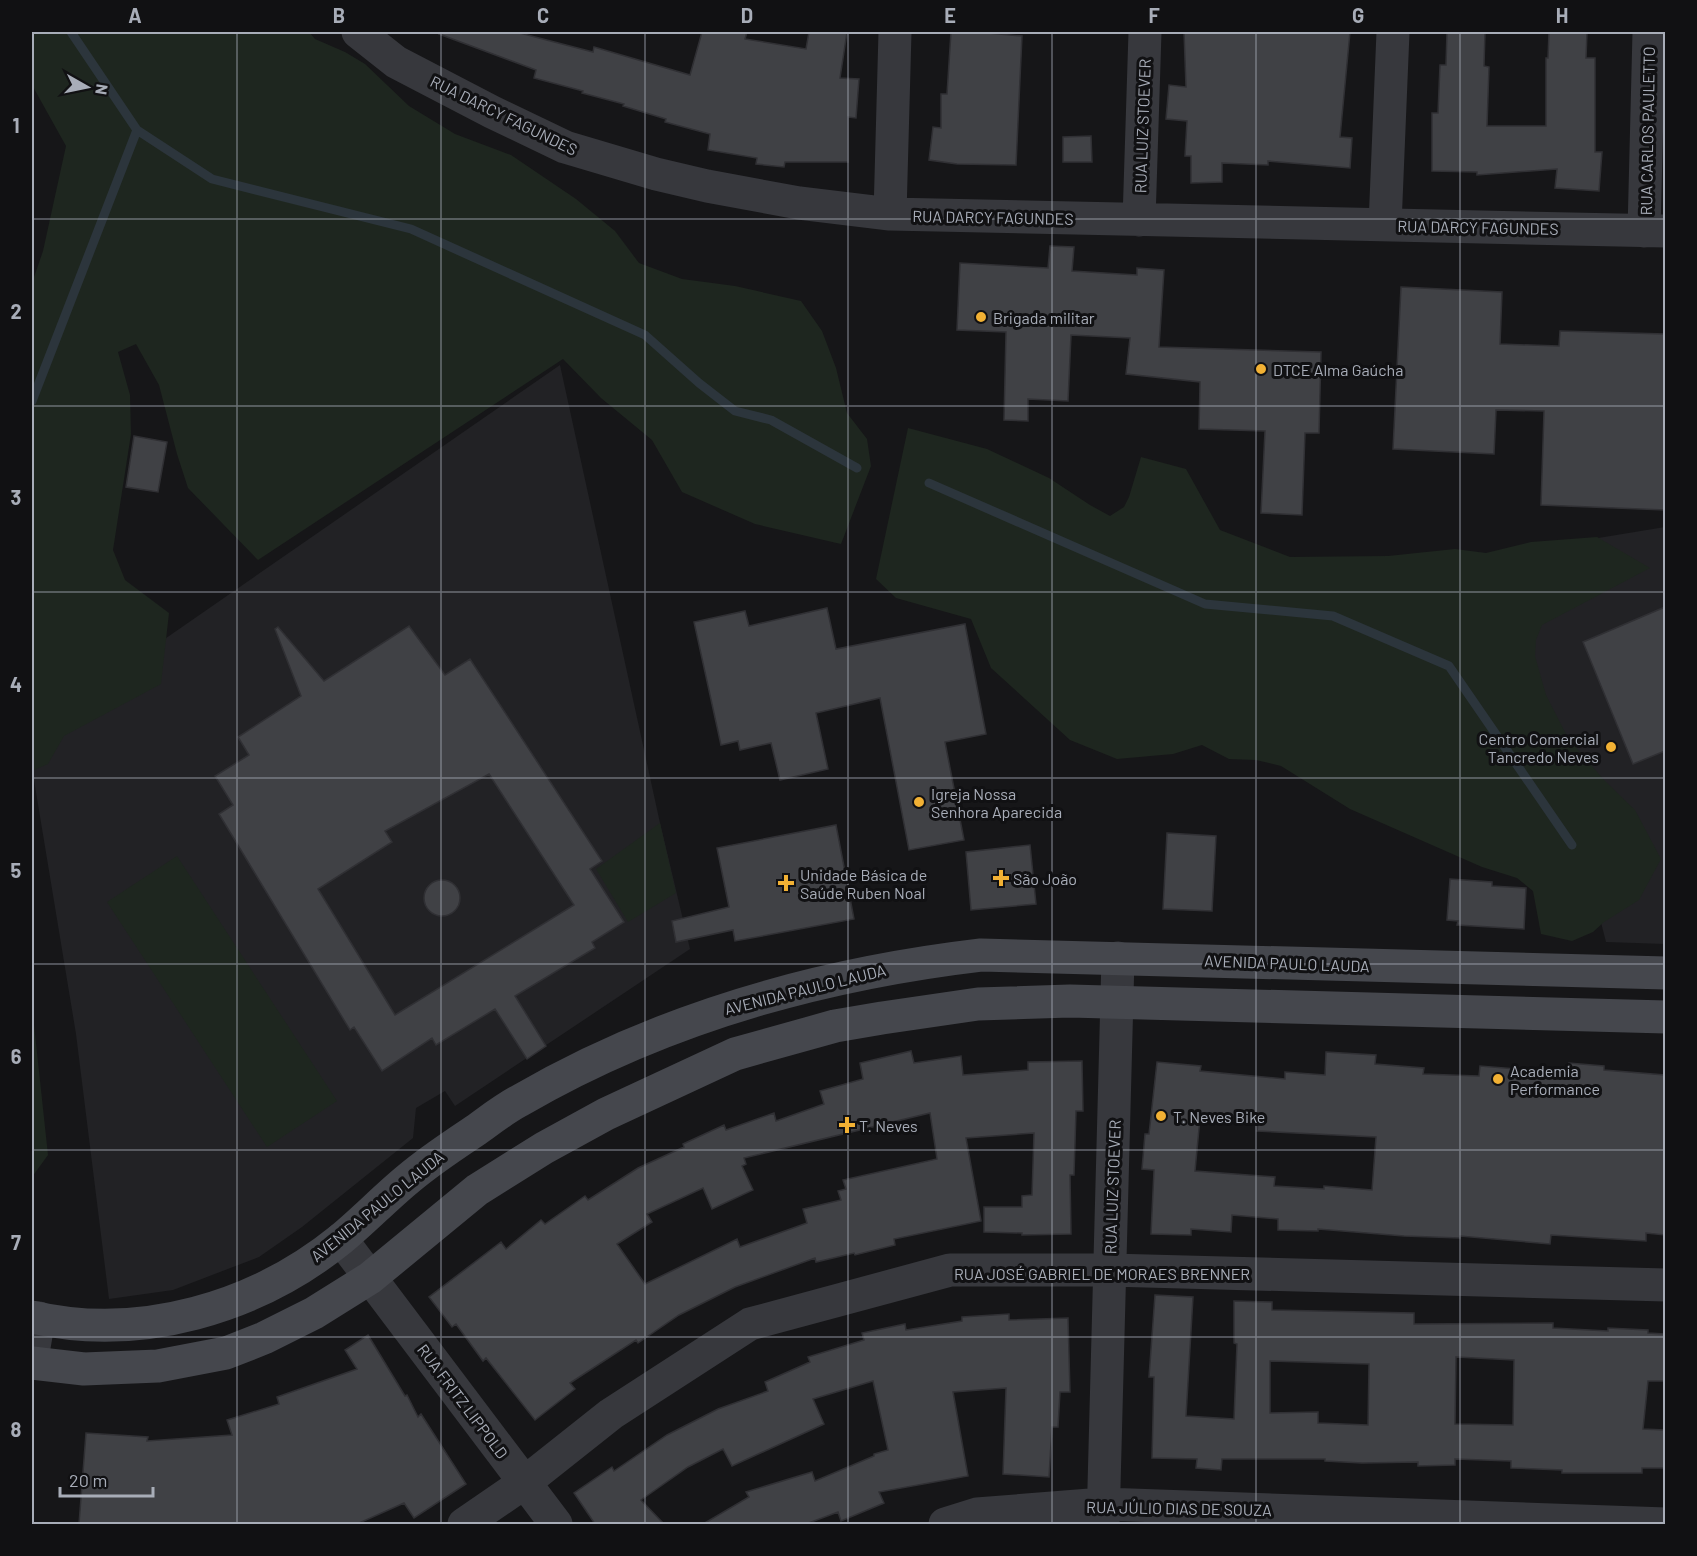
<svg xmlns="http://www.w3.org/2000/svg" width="1697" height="1556" viewBox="0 0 1697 1556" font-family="Barlow,sans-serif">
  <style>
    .built { fill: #222225 }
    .green { fill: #1e261f }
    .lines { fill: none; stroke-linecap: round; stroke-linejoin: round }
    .stream { stroke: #2c353c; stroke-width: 9 }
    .building { fill: #404145; stroke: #303034; stroke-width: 1.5; fill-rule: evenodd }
    .street { stroke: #37383d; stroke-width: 33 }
    .secondary { stroke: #45474d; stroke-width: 33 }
    .grid { fill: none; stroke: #a8adb8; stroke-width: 1.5; stroke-opacity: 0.55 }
    .poi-dot { fill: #f2b134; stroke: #111113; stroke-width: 2 }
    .labels { text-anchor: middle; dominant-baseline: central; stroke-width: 6; stroke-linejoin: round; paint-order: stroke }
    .street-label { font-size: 16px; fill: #a8adb8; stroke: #111113 }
    .poi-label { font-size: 16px; fill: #a8adb8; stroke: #111113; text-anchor: start }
    .neatline { fill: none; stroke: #a8adb8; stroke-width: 2 }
    .grid-label { font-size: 20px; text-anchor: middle; font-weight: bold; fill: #a8adb8 }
  </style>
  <rect width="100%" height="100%" fill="#161618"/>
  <path class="built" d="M560,365L660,823L690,949L455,1106L445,1091L416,1108L413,1138L302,1227L259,1257L173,1290L109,1299L76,1034L32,768V731Z
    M1665,527V944L1606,942L1507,553Z"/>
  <path class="green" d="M32,32H309L315,39L345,52L365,64L409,106L455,134L511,155L576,199L615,231L639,263L682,279L735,286L801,301L822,331L836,368L847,413L867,439L871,466L841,544L755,524L682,492L652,440L601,398L563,359L258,560L188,488L177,454L159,385L136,344L118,352L130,395L131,434L113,550L125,580L169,613L161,684L64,736L48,764L32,771V283L43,251L66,146L32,85Z
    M908,428L987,449L1049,478L1090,505L1110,516L1124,507L1129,497L1141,457L1186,469L1220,530L1290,557L1388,556L1455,549L1486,553L1531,542L1597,537L1650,568L1542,625L1536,640L1535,656L1546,695L1568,738L1604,780L1635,810L1661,859L1639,900L1604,922L1593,932L1572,941L1541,934L1533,891L1517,878L1482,867L1350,809L1281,766L1256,760L1229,759L1202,745L1173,754L1117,759L1070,740L991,668L971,619L896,598L876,579Z
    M660,823L676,893L628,922L596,869Z
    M177,856L337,1101L267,1147L107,902Z
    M32,1006L48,1155L32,1177Z"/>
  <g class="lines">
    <path class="stream" d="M71,32L137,130L212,179L411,229L645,335L699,383L735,411L771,420L857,468
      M32,401L137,130
      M929,483L1205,604L1333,616L1449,666L1572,845"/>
  </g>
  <path class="building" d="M440,32H516L593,52L594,47L690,75L702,32H747L745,39L806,49L809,32H847L840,78L859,79L856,118L848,117V162H785L784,167L756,164L757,158L708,150L710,134L665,122L666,119L623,106L624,104L582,93L583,91L534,78L536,70L439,34Z
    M951,32H978L1022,36L1016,165L957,164L929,160L933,127L941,128V94H947Z
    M1184,32H1350L1340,137L1352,138L1350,168L1268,161V165L1222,163V182L1191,183V156H1185L1187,121L1166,119L1169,85L1186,87Z
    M1447,32H1485L1484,66L1489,67L1487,126H1546V58H1548L1549,32H1587L1586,58H1595V152H1602L1599,191L1555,188L1557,169L1477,175V172L1432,171V113H1438L1440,65H1446Z
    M1091,136L1092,162H1063V137Z
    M1050,246L1074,247L1072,271L1137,275V268L1164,270L1159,347L1321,352L1319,433H1305L1302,515L1261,513L1265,431L1199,429L1200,382L1126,374L1130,338L1071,335L1068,401L1028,399V421L1004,420L1006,332L957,330L960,263L1048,268Z
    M1401,287L1502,292L1500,344L1559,346L1560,331L1665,334V510L1541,505L1544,411L1496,410L1494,454L1393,449Z
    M134,436L167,442L158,492L126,487Z
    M1665,607V751L1633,764L1583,642Z
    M827,608L836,649L965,624L986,734L945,742L964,840L909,850L880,698L816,713L828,769L780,780L771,743L740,750L738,741L721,745L694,622L745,611L749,626Z
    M409,626L445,675L470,659L602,861L590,869L624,922L592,942L595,948L515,996L546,1046L527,1059L495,1009L436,1045L432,1038L382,1071L354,1027L350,1030L219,814L233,805L215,776L249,755L238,737L301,696L275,629L278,627L324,681ZM489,774L574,905L395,1015L318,889L392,842L385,831Z
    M836,825L854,919L735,941L733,930L676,942L672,921L729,907L717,848Z
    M1167,833L1216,836L1212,911L1163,909Z
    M1030,845L1036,904L971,910L966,852Z
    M1450,879L1492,882V886L1526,888L1524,929L1457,925L1458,921L1447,920Z
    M424 898a18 18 0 1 1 36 0a18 18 0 1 1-36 0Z
    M911,1051L914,1063L961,1056L963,1075L1028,1070V1062L1082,1061L1083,1111H1076L1074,1175H1070L1071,1234L1022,1235V1233L984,1232V1207H1022V1196L1032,1195L1034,1133L966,1138L981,1221L894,1239L895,1245L855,1255L854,1253L816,1262L815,1258L735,1287L679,1315L638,1343L636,1340L570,1383L575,1389L535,1420L486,1358L483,1361L456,1324L452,1327L429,1297L501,1242L506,1249L541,1220L545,1224L585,1196L588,1200L638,1168L684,1147L683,1144L724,1125L726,1130L774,1113L776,1121L824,1104L820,1091L863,1079L860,1063ZM930,1113L937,1159L843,1180L846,1189L838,1191L841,1200L803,1209L807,1223L740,1247L737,1239L645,1284L617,1244L652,1222L647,1214L703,1188L712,1209L753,1190L742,1166L746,1164L744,1158Z
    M1326,1052L1376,1055L1375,1064L1424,1068L1423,1074L1479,1076L1480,1066L1568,1073L1569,1063L1604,1066V1070L1665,1075V1235L1646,1233V1241L1551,1235L1550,1244L1460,1236V1238L1404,1236L1318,1229V1231L1278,1230V1219L1232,1215L1231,1232L1191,1229V1235L1151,1234L1154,1170L1142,1169L1145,1134H1149L1157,1062L1201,1066L1200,1071L1285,1079V1072L1325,1075ZM1200,1118L1258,1124L1257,1131L1376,1137L1372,1190L1324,1186V1189L1274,1186L1275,1177L1195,1171Z
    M1155,1295L1193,1297L1186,1416L1234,1419L1237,1344L1234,1343V1301L1272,1302V1310L1414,1313V1324L1553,1323V1328L1608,1331V1328L1648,1330V1333L1665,1334V1381H1648L1643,1429L1665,1430V1468H1642V1473H1562V1470L1511,1468V1461L1455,1459V1465L1418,1466V1462L1362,1463L1325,1461V1459H1222L1221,1470L1196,1468L1197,1459L1152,1458L1154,1377H1149ZM1456,1357L1514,1360L1513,1425L1455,1424ZM1270,1361L1369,1364L1368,1425L1318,1423V1412L1270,1413Z
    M1009,1314V1320L1068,1318L1070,1392H1060L1058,1427H1052L1049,1477L1003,1474L1006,1388L953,1392L968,1476L879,1492L884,1503L841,1521L838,1512L806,1524H703L749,1497L746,1492L812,1472L815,1481L874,1456V1454L888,1450L873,1381L813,1399L824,1424L732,1466L723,1449L688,1467L641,1500L664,1524H595L574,1493L612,1467L614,1471L667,1435L718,1409L768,1391L765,1382L810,1362L808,1357L864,1340L862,1333L905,1324L906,1330L962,1321V1317Z
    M368,1335L405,1396L407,1395L418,1417L421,1414L466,1484L414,1518L404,1503L357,1524H79L86,1433L148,1437L147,1441L232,1435L227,1420L279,1404L277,1397L357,1369L345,1350Z"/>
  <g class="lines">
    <path class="street" d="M358,32L396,62L492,112L565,147L656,174L707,186L799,203L890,214L1666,231
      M890,214L895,32
      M1139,220L1145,32
      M1385,225L1393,32
      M1644,231L1649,32
      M341,1239L556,1524
      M32,1359L39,1318
      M464,1524L524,1483L611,1414L750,1324L950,1270H1110L1666,1285
      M945,1524L977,1514L1103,1504L1666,1524
      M1103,1524L1118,958"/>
    <path class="secondary" d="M32,1317C140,1342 256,1308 341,1239C364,1220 385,1198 408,1179C429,1161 452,1146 476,1130C490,1120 504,1109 519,1101C660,1019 820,974 981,955L1666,973
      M32,1363L84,1369L158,1366L226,1353L264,1338L314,1313L370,1278L477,1190L544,1148L606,1114L735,1054L835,1026L882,1018L978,1004L1070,1001L1666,1017"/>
  </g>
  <path class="grid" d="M237,32V1524M441,32V1524M645,32V1524M848,32V1524M1052,32V1524M1256,32V1524M1460,32V1524M32,219H1666M32,406H1666M32,592H1666M32,778H1666M32,964H1666M32,1150H1666M32,1337H1666"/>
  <g class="poi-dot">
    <circle cx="981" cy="317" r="6"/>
    <circle cx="1261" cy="369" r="6"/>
    <circle cx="1611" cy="747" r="6"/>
    <circle cx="919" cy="802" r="6"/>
    <path d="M998 869h6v6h6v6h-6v6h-6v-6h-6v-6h6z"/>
    <path d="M783 874h6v6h6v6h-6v6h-6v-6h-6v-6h6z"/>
    <circle cx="1498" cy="1079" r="6"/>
    <circle cx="1161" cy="1116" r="6"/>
    <path d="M844 1116h6v6h6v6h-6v6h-6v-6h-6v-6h6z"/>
  </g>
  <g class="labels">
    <g class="street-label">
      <text transform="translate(504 115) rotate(26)">RUA DARCY FAGUNDES</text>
      <text transform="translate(1142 126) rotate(-88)">RUA LUIZ STOEVER</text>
      <text transform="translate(1647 131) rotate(-89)">RUA CARLOS PAULETTO</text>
      <text transform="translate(993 217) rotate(1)">RUA DARCY FAGUNDES</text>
      <text transform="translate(1478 227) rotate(1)">RUA DARCY FAGUNDES</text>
      <text transform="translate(1287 963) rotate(2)">AVENIDA PAULO LAUDA</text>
      <text transform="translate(805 989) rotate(-14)">AVENIDA PAULO LAUDA</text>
      <text transform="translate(1112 1187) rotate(-88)">RUA LUIZ STOEVER</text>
      <text transform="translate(377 1206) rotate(-39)">AVENIDA PAULO LAUDA</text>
      <text x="1102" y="1273">RUA JOSÉ GABRIEL DE MORAES BRENNER</text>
      <text transform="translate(463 1401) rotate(53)">RUA FRITZ LIPPOLD</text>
      <text transform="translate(1179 1508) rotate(1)">RUA JÚLIO DIAS DE SOUZA</text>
    </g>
    <g class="poi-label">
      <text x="993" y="317">Brigada militar</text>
      <text x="1273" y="369">DTCE Alma Gaúcha</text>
      <text x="1599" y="738" text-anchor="end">Centro Comercial<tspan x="1599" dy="18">Tancredo Neves</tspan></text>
      <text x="931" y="793">Igreja Nossa<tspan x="931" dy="18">Senhora Aparecida</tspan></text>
      <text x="800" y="874">Unidade Básica de<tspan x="800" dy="18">Saúde Ruben Noal</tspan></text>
      <text x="1013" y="878">São João</text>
      <text x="1510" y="1070">Academia<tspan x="1510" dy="18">Performance</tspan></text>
      <text x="1173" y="1116">T. Neves Bike</text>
      <text x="859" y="1125">T. Neves</text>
    </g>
  </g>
  <rect width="1697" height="1556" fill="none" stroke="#111113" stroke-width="66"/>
  <g transform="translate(87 87) rotate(99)" stroke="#111113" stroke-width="4.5" paint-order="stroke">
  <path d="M0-4.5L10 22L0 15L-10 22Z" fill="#a8adb8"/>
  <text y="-9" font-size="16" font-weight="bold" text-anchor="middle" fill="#a8adb8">N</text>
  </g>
  <path d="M60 1487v9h93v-9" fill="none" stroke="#a8adb8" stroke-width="3"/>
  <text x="69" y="1487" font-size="18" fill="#a8adb8" stroke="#111113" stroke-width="4.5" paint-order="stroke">20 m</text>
  <rect x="33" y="33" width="1631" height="1490" class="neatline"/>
  <g class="grid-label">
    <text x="135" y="23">A</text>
    <text x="339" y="23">B</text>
    <text x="543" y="23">C</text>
    <text x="747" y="23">D</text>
    <text x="950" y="23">E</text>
    <text x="1154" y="23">F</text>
    <text x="1358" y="23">G</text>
    <text x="1562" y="23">H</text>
    <text x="16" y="133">1</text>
    <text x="16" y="319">2</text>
    <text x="16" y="505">3</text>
    <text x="16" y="692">4</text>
    <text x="16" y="878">5</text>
    <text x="16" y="1064">6</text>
    <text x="16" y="1250">7</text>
    <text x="16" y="1437">8</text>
  </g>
</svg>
